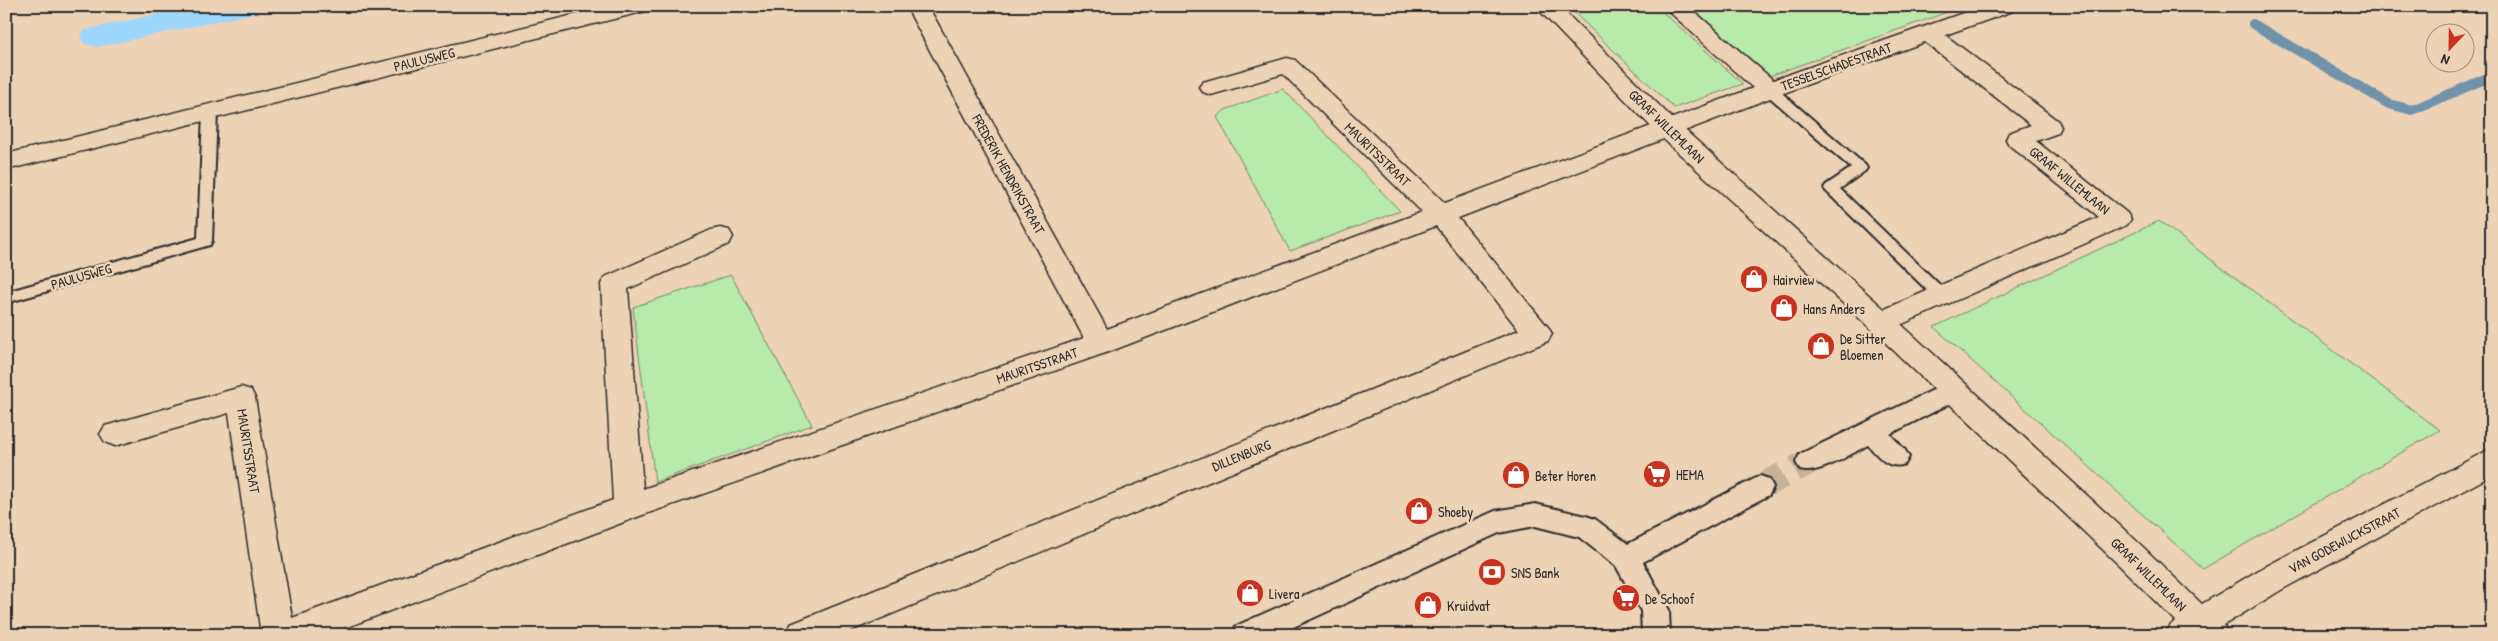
<svg xmlns="http://www.w3.org/2000/svg" width="2498" height="641" viewBox="0 0 2498 641" font-family="'Patrick Hand',sans-serif">
  <style>
    .green { fill: #b7eaab; stroke: #718a6b }
    .lines { fill: none; stroke-linecap: round; stroke-linejoin: round }
    .stream { stroke: #6f92aa; stroke-width: 10 }
    .canal { fill: #9dd7fe; fill-rule: evenodd }
    .pedestrian-tunnel { stroke: #c7b199; stroke-width: 26; stroke-dasharray: 26 13; stroke-linecap: butt }
    .service-casing { stroke: #2b2b2b; stroke-width: 4 }
    .pedestrian-casing { stroke: #2b2b2b; stroke-width: 4 }
    .minor-casing { stroke: #2b2b2b; stroke-width: 3 }
    .tertiary-casing { stroke: #2b2b2b; stroke-width: 3 }
    .secondary-casing { stroke: #2b2b2b; stroke-width: 3 }
    .service { fill: #eed2b5; fill-rule: evenodd }
    .pedestrian { fill: #eed2b5; fill-rule: evenodd }
    .minor { fill: #eed2b5; fill-rule: evenodd }
    .tertiary { fill: #eed2b5; fill-rule: evenodd }
    .secondary { fill: #eed2b5; fill-rule: evenodd }
    .labels { text-anchor: middle; dominant-baseline: central; stroke-width: 5; stroke-linejoin: round; paint-order: stroke }
    .street-label { font-size: 14px; fill: #2b2b2b; stroke: #eed2b5 }
    .poi-label { font-size: 14px; fill: #2b2b2b; stroke: #eed2b5; text-anchor: start }
  </style>
  <rect width="100%" height="100%" fill="#eed2b5"/>
  <filter id="ink" filterUnits="userSpaceOnUse"><feTurbulence type="fractalNoise" baseFrequency=".02" numOctaves="2"/><feDisplacementMap in="SourceGraphic" scale="10" xChannelSelector="R" yChannelSelector="G"/><feConvolveMatrix kernelMatrix="1 2 1 2 8 2 1 2 1" color-interpolation-filters="sRGB"/></filter>
  <g filter="url(#ink)">
    <path class="green" d="M1567,6H1656L1743,84L1674,108Z
      M1683,6H1964L1764,78Z
      M1283,89L1400,211L1290,251L1217,117L1225,110Z
      M2159,221L2440,430L2203,569L1934,327Z
      M731,275L812,425L655,482L633,307Z"/>
    <g class="lines">
      <path class="stream" d="M2253,24L2389,104L2412,110L2492,76"/>
      <path class="canal" d="M194,6H259L255,13L97,47L85,44L80,37L85,30Z"/>
      <path class="pedestrian-tunnel" d="M1760,487L1809,462"/>
      <defs>
        <path id="service" d="M1770,86L1775,87L1865,165L1867,168L1865,171L1840,189L1946,291L1948,295L1946,299H1936L1826,191L1824,188L1826,185L1851,168L1765,93L1764,90Z
          M210,108L217,112L212,241L210,245L6,303V292L198,238L203,112Z"/>
        <path id="pedestrian" d="M1954,380L1963,383L1966,390L1963,397L1890,434L1905,450L1909,457L1905,464C1888,470 1879,457 1868,445C1850,454 1818,476 1800,470L1796,462L1800,454Z
          M1760,476L1769,479L1773,487L1769,495L1643,562L1669,610L1670,635H1642L1641,611L1616,566L1579,537L1535,526L1499,533L1276,635H1232L1236,626L1495,511L1535,504L1586,516L1595,519L1628,544Z"/>
        <path id="minor" d="M610,6H649L646,11L6,170V154Z
          M906,6H928L1107,329L1422,212L1283,74L1211,95L1203,92L1199,87L1203,82L1287,58L1295,60L1445,203L1753,88L1663,6H1688L1773,80L1983,6H2016L2013,11L1945,35L2058,121L2061,127L2058,133L2036,141L2127,213L2131,219L2127,225L1891,329L1881,332L1871,329L1867,322L1871,315L2099,217L2009,145L2006,139L2009,133L2031,125L1925,42L1778,95L1458,218L1548,327L1552,334L1548,341L841,635H787L791,624L1519,330L1436,226L1111,351L640,516L326,635H261L229,413L115,446L105,442L100,434L105,426L241,387L251,390L255,398L292,618L613,500L601,284L605,277L711,230L720,228L729,230L733,237L729,244L628,289L643,489L1084,338Z
          M2199,608L2211,613L2215,623L2211,633L2165,635C2171,620 2184,614 2199,608Z"/>
        <path id="tertiary" d="M1535,6H1559L1677,123L1891,315L2142,546L2211,613L2215,623L2211,633H2187L2120,566L1871,329L1659,135Z"/>
        <path id="secondary" d="M2492,448V475L2281,590L2224,625L2228,635L2187,633L2183,623L2187,613L2259,570Z"/>
      </defs>
      <use href="#service" class="service-casing"/>
      <use href="#pedestrian" class="pedestrian-casing"/>
      <use href="#minor" class="minor-casing"/>
      <use href="#tertiary" class="tertiary-casing"/>
      <use href="#secondary" class="secondary-casing"/>
      <use href="#service" class="service"/>
      <use href="#pedestrian" class="pedestrian"/>
      <use href="#minor" class="minor"/>
      <use href="#tertiary" class="tertiary"/>
      <use href="#secondary" class="secondary"/>
    </g>
  </g>
  <defs>
    <symbol id="shop-disc" viewBox="-11 -11 22 22"><circle r="9.5" fill="#c8321e" stroke="#eed2b5"/><path d="M-5-2.5h2.3a2.7 3.5 0 0 1 5.4 0H5L5.5 6h-11ZM-1.5-2.5h3a1.5 2.3 0 0 0-3 0Z" fill="#fff"/></symbol>
    <symbol id="supermarket-disc" viewBox="-11 -11 22 22"><circle r="9.5" fill="#c8321e" stroke="#eed2b5"/><path d="M-6-5.5h2.5l.6 2H6L4.5 2H-2.5L-4.4-4H-6ZM-1.5 3.2a1.3 1.3 0 1 0 .1 0ZM3 3.2a1.3 1.3 0 1 0 .1 0Z" fill="#fff"/></symbol>
    <symbol id="bank-disc" viewBox="-11 -11 22 22"><circle r="9.5" fill="#c8321e" stroke="#eed2b5"/><path d="M-6-4H6V4H-6ZM0-2.3a2.3 2.3 0 1 0 0 4.6a2.3 2.3 0 1 0 0-4.6Z" fill="#fff"/></symbol>
  </defs>
  <g fill-rule="evenodd">
    <use href="#shop-disc" x="1738" y="263" width="32" height="32"/>
    <use href="#shop-disc" x="1768" y="292" width="32" height="32"/>
    <use href="#shop-disc" x="1805" y="330" width="32" height="32"/>
    <use href="#supermarket-disc" x="1641" y="458" width="32" height="32"/>
    <use href="#shop-disc" x="1500" y="459" width="32" height="32"/>
    <use href="#shop-disc" x="1403" y="495" width="32" height="32"/>
    <use href="#bank-disc" x="1476" y="556" width="32" height="32"/>
    <use href="#shop-disc" x="1234" y="577" width="32" height="32"/>
    <use href="#supermarket-disc" x="1610" y="582" width="32" height="32"/>
    <use href="#shop-disc" x="1412" y="589" width="32" height="32"/>
  </g>
  <g class="labels">
    <g class="street-label">
      <text transform="translate(424 59) rotate(-14)">PAULUSWEG</text>
      <text transform="translate(1836 66) rotate(-20)">TESSELSCHADESTRAAT</text>
      <text transform="translate(1667 126) rotate(44)">GRAAF WILLEMLAAN</text>
      <text transform="translate(1378 154) rotate(44)">MAURITSSTRAAT</text>
      <text transform="translate(1009 174) rotate(61)">FREDERIK HENDRIKSTRAAT</text>
      <text transform="translate(2070 180) rotate(39)">GRAAF WILLEMLAAN</text>
      <text transform="translate(81 276) rotate(-16)">PAULUSWEG</text>
      <text transform="translate(1037 365) rotate(-19)">MAURITSSTRAAT</text>
      <text transform="translate(249 451) rotate(81)">MAURITSSTRAAT</text>
      <text transform="translate(1241 455) rotate(-22)">DILLENBURG</text>
      <text transform="translate(2344 540) rotate(-28)">VAN GODEWIJCKSTRAAT</text>
      <text transform="translate(2149 574) rotate(44)">GRAAF WILLEMLAAN</text>
    </g>
    <g class="poi-label">
      <text x="1773" y="279">Hairview</text>
      <text x="1803" y="308">Hans Anders</text>
      <text x="1840" y="338">De Sitter<tspan x="1840" dy="16">Bloemen</tspan></text>
      <text x="1676" y="474">HEMA</text>
      <text x="1535" y="475">Beter Horen</text>
      <text x="1438" y="511">Shoeby</text>
      <text x="1511" y="572">SNS Bank</text>
      <text x="1269" y="593">Livera</text>
      <text x="1645" y="598">De Schoof</text>
      <text x="1447" y="605">Kruidvat</text>
    </g>
  </g>
  <rect width="2498" height="641" fill="none" stroke="#eed2b5" stroke-width="25"/>
  <rect x="12" y="12" width="2473" height="616" fill="none" stroke="#2b2b2b" stroke-width="2" filter="url(#ink)"/>
  <g transform="translate(2450 48) rotate(202)"><circle r="24" fill="#eed2b5" stroke="#a08f7e"/>
  <path d="M0-4L9 19L0 12L-9 19Z" fill="#c8321e"/>
  <text y="-8" font-size="14" font-weight="bold" text-anchor="middle" fill="#2b2b2b">N</text>
  </g>
</svg>
